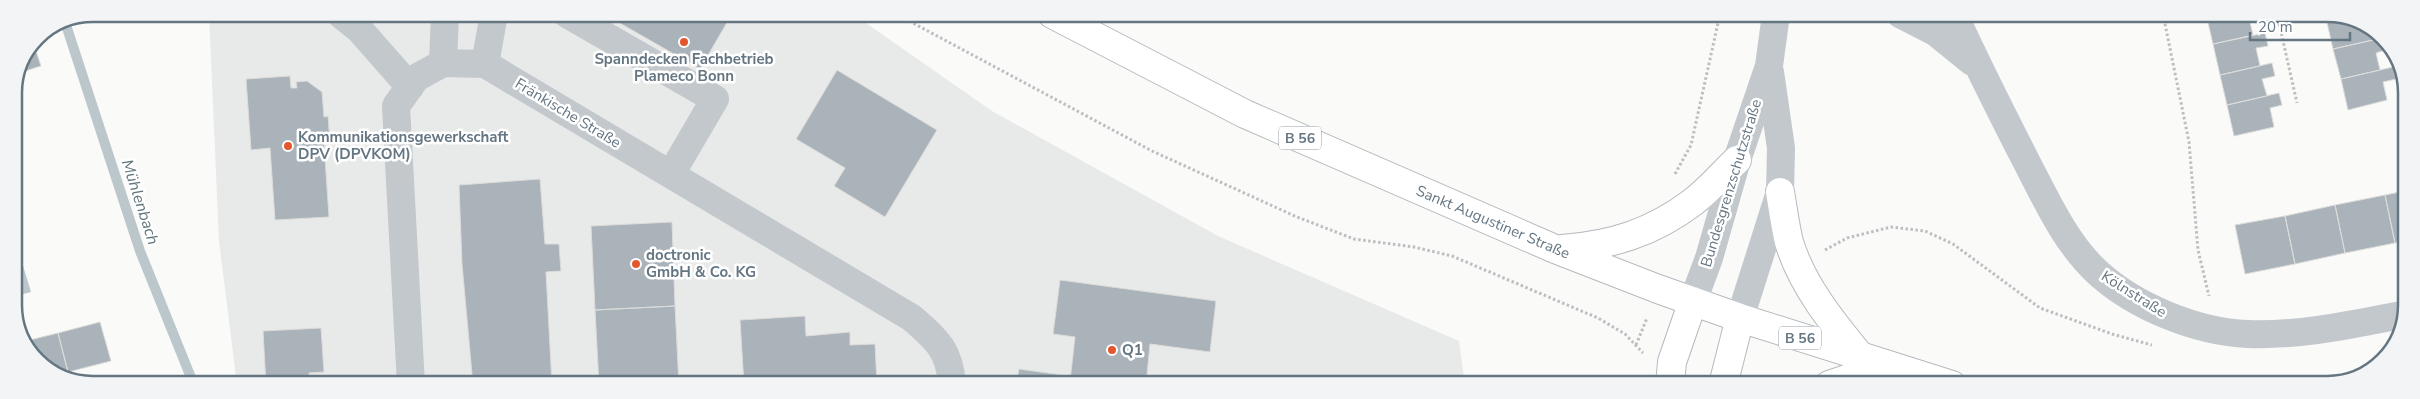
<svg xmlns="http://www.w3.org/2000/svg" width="2420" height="399" viewBox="0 0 2420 399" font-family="'Nunito Sans',sans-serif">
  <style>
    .built { fill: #e8e9e9 }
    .water { fill: #bbc7cb }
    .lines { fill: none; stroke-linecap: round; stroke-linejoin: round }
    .stream { stroke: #bbc7cb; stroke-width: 10 }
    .building { fill: #aab3b9; stroke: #dcdcda }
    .major-casing { stroke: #b5babe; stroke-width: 30 }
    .path { stroke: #bbbfc2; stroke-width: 3; stroke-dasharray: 2.5 2.5; stroke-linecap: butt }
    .minor { stroke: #c3c8cc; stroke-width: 28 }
    .major { stroke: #fff; stroke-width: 28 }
    .poi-dot { fill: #e4572e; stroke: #fff; stroke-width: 2 }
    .labels { text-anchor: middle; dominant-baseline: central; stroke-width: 5; stroke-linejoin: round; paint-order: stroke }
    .shield { fill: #fff; stroke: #939fa8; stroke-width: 1 }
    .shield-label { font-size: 14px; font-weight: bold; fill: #657683 }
    .poi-label { font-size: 15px; font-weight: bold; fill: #657683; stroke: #fff; text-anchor: start }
    .street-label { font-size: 15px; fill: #657683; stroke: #fff }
    .water-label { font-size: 16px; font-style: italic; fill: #60757c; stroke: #fff }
    .rim { fill: none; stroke: #657683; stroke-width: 2.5 }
  </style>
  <rect width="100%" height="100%" fill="#fafaf8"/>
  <path class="built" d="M209,14H853L992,111L1218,236L1459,341L1465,385H237L219,241Z"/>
  <path class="water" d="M21,259L31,292L16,296V260Z"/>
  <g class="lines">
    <path class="stream" d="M66,25L140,251L194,385"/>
  </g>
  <path class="building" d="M220,14H289L220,18Z
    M604,14H732L700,69Z
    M2206,14H2261V15L2249,18L2253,35L2213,44Z
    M2339,15L2371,30L2373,40L2333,49L2326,18Z
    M2265,33L2268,46L2256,48L2260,66L2220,75L2213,44Z
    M2382,38L2388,49L2376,53L2380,70L2341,79L2333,49Z
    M34,45L41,66L22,72Z
    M2272,63L2275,76L2262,79L2267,96L2227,105L2220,75Z
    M2393,67L2396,79L2383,82L2387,100L2348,110L2341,79Z
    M837,70L937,130L885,217L834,186L845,168L796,139Z
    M290,76L291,88H297L296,82L307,81L322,92L324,117L328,116L330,143H324L329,217L275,220L270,148L251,150L246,79Z
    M2279,93L2282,105L2270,108L2274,127L2234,136L2227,105Z
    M540,179L545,244H559L561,271L546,272L552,385H473L462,264L459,185Z
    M2405,191V241L2395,243L2385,195Z
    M2385,195L2395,243L2345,253L2335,205Z
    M2335,205L2345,253L2295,264L2285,216Z
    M2285,216L2295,264L2245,274L2235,225Z
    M672,222L675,306L595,310L591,226Z
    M1060,280L1216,301L1210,352L1150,344L1146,385H1103L1070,381L1075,337L1053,334Z
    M675,306L679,385H599L595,310Z
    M805,316L806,336L850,332V345L875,344L877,385H744L740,320Z
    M100,322L111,361L68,372L58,333Z
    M321,328L324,372L309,373V385H266L263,331Z
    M58,333L68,372L60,374L41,365L26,341Z
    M1019,369L1062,375L1061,382L1092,385H1016Z
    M1241,376L1318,385H1240Z"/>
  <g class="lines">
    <defs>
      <path id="major" d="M1052,14L1245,114L1555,249L1658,289L1740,318L1952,385
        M1780,192C1783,209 1785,226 1789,242C1802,285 1832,322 1860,356
        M1562,249C1612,245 1652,233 1693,202C1709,190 1722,174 1737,160
        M1670,385L1672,362L1693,301
        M1723,385L1740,318
        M1829,385L1888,365"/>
    </defs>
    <use href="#major" class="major-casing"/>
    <path class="path" d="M896,14L1152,151L1297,217L1354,239L1414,247L1452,256L1598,318L1625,334L1643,353
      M2163,14L2189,142L2198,250L2209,296
      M2277,14L2297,103
      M1675,174L1691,145L1720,14
      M1825,250L1847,238L1891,227L1925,231L1953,244L2040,308L2112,334L2152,345
      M1636,345L1647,318"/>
    <path class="minor" d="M340,14L359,29L410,87
      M567,14L715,99L671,174
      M1900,14L1935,32L1972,62
      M1954,14C1976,63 2000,110 2024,157C2045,197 2064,241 2097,272C2135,307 2197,332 2248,334C2301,336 2354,324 2406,314
      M443,63L445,14
      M485,64L494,14
      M1693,301L1709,258L1737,160L1769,66L1776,14
      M1740,318L1780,192L1781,148L1770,72
      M411,385L396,106L416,78L443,63L485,64L912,318C936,339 950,350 952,385"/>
    <use href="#major" class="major"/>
  </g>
  <g class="poi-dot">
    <circle cx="684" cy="42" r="5"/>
    <circle cx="288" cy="146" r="5"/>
    <circle cx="636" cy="264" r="5"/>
    <circle cx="1112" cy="350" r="5"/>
  </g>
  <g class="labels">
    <g class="shield">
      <rect x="1279" y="126.5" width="42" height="23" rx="4"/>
      <rect x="1779" y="326.5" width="42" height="23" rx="4"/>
    </g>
    <g class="shield-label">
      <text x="1300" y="138">B 56</text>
      <text x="1800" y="338">B 56</text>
    </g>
    <g class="poi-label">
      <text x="684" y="59" text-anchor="middle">Spanndecken Fachbetrieb<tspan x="684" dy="17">Plameco Bonn</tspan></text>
      <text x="298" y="137">Kommunikationsgewerkschaft<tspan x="298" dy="17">DPV (DPVKOM)</tspan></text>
      <text x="646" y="255">doctronic<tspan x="646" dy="17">GmbH &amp; Co. KG</tspan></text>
      <text x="1122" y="350">Q1</text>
    </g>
    <g class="street-label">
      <text transform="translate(568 113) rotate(31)">Fränkische Straße</text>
      <text transform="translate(1731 183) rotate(-73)">Bundesgrenzschutzstraße</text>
      <text transform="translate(1493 222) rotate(23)">Sankt Augustiner Straße</text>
      <text transform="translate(2134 294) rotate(32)">Kölnstraße</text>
    </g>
    <g class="water-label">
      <text transform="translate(140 202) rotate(72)">Mühlenbach</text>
    </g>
  </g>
  <path d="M0 0H2420V399H0ZM93 22H2327A71 71 0 0 1 2398 93V305A71 71 0 0 1 2327 376H93A71 71 0 0 1 22 305V93A71 71 0 0 1 93 22Z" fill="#f3f4f5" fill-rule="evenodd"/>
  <path class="rim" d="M93 22H2327A71 71 0 0 1 2398 93V305A71 71 0 0 1 2327 376H93A71 71 0 0 1 22 305V93A71 71 0 0 1 93 22Z"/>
  <path d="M2250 32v8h100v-8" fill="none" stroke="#657683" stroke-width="2.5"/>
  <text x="2258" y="32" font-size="15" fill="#657683" stroke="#ffffff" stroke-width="4" paint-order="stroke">20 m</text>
</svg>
